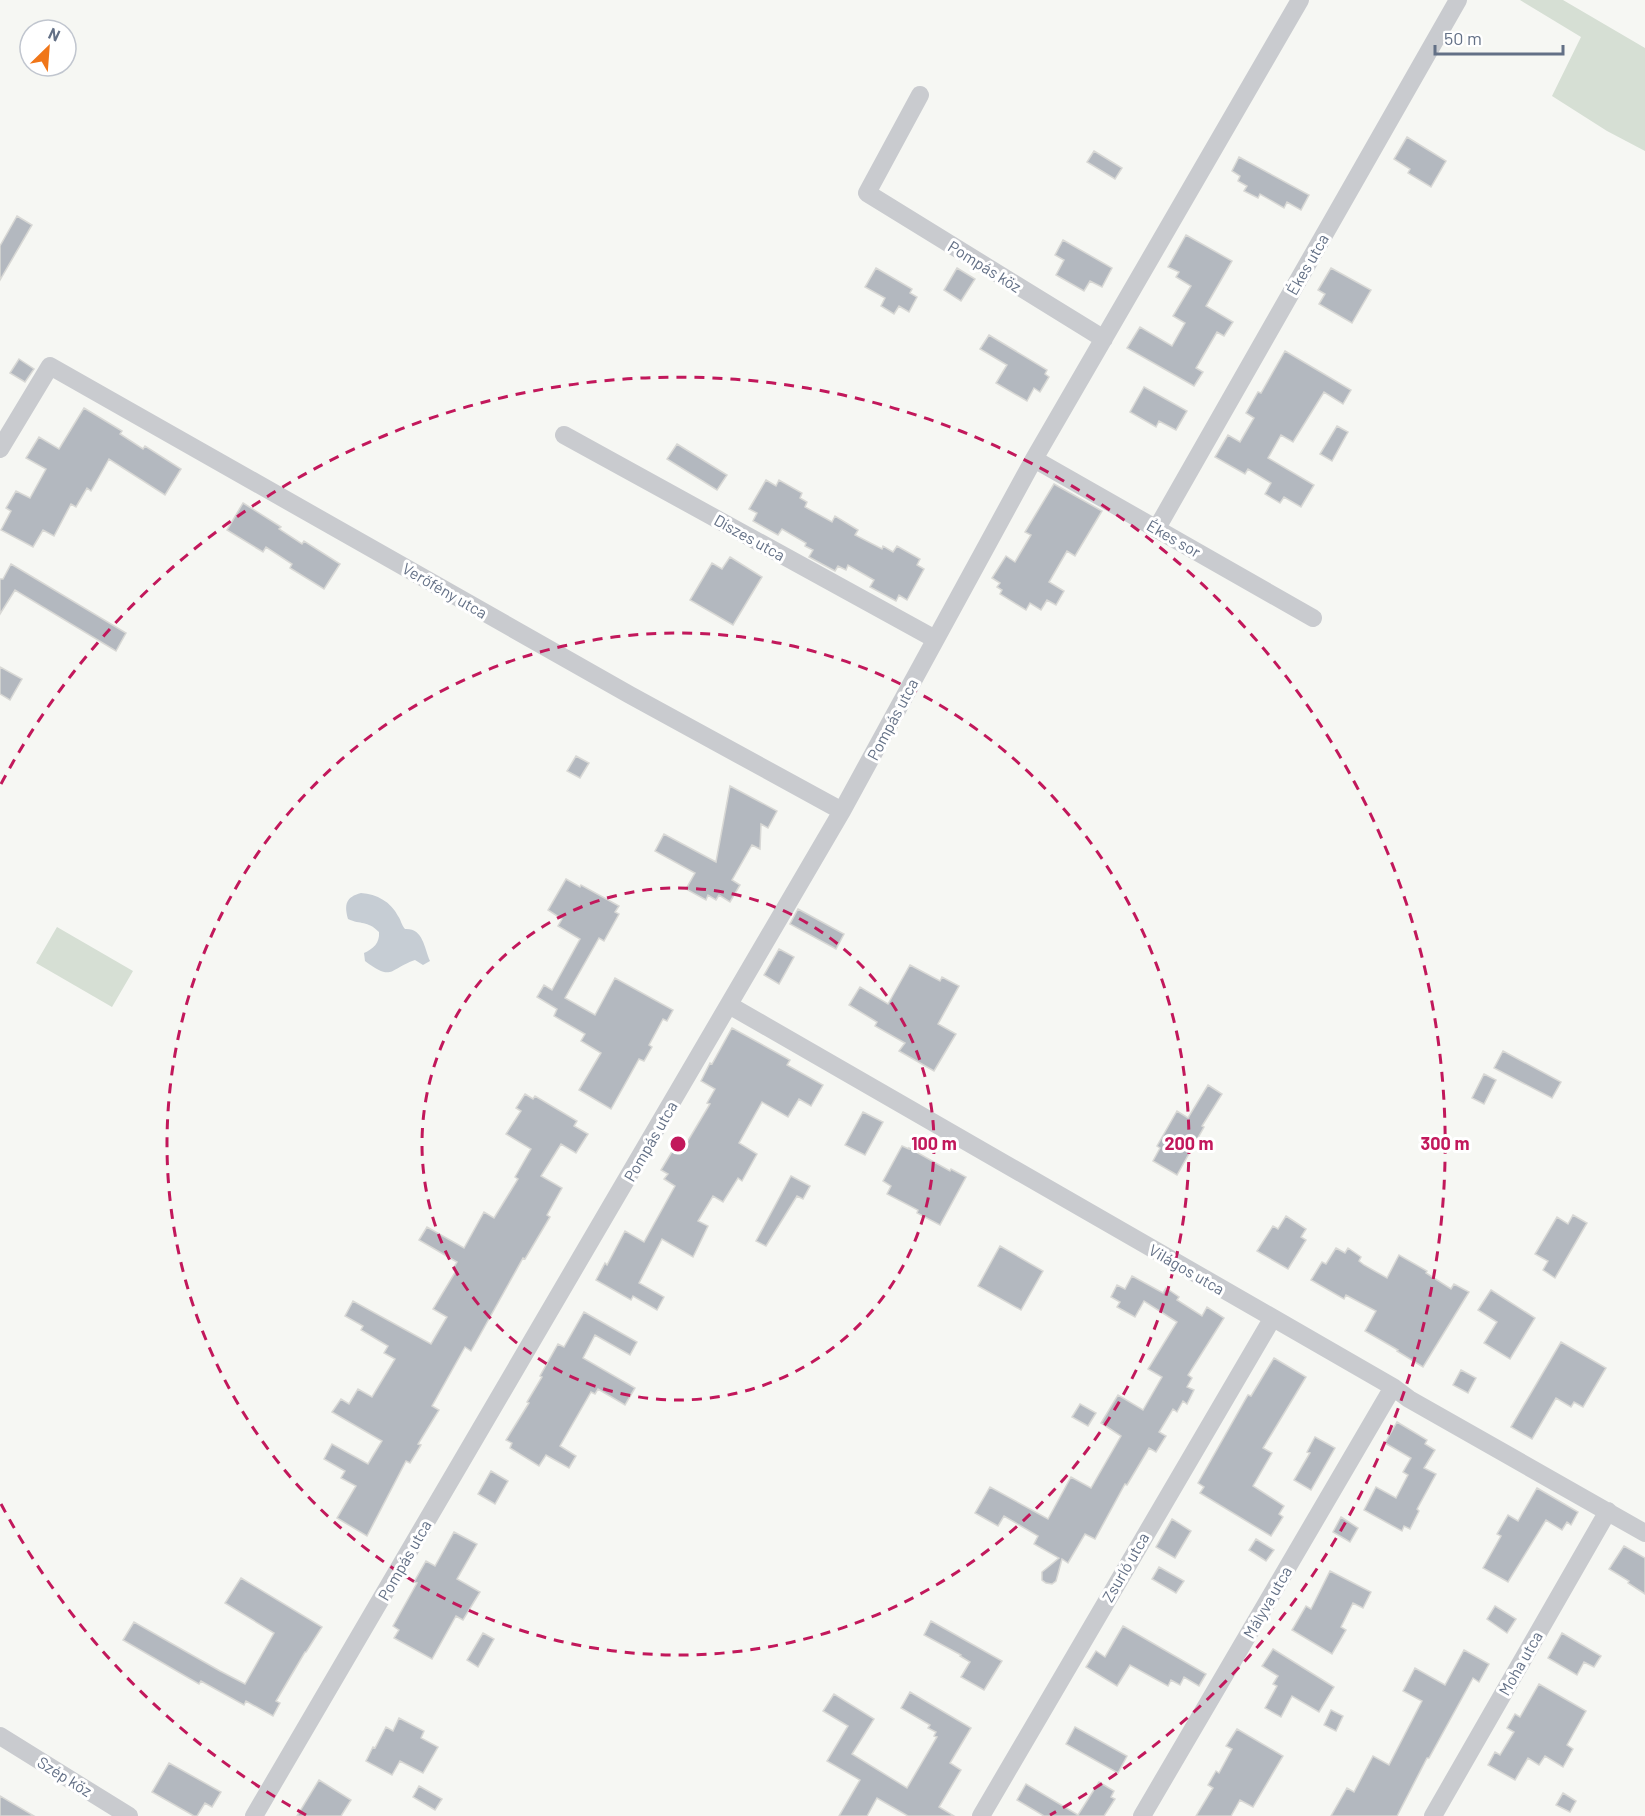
<svg xmlns="http://www.w3.org/2000/svg" width="1645" height="1816" viewBox="0 0 1645 1816" font-family="Barlow,sans-serif">
  <style>
    .green { fill: #d6dfd4 }
    .water { fill: #c6cdd4 }
    .building { fill: #b3b8bf; stroke: #d8d8d5; stroke-width: 1.5 }
    .lines { fill: none; stroke-linecap: round; stroke-linejoin: round }
    .minor { stroke: #c9cbcf; stroke-width: 18 }
    .ring { fill: none; stroke: #c2185b; stroke-width: 3; stroke-dasharray: 10 8 }
    .labels { text-anchor: middle; dominant-baseline: central; stroke-width: 6; stroke-linejoin: round; paint-order: stroke }
    .street-label { font-size: 16px; fill: #637086; stroke: #fff }
    .centre { fill: #c2185b; stroke: #fff; stroke-width: 3 }
    .ring-label { font-size: 18px; text-anchor: middle; font-weight: bold; fill: #c2185b; stroke: #fff; stroke-width: 6; stroke-linejoin: round; paint-order: stroke }
  </style>
  <rect width="100%" height="100%" fill="#f6f7f3"/>
  <path class="green" d="M1520,0H1563L1645,48V151L1607,131L1552,96L1581,37Z
    M57,927L133,971L112,1007L36,963Z"/>
  <path class="water" d="M361,893C377,894 391,902 398,916C401,920 401,924 405,929C423,928 424,947 430,961L423,965L415,960C389,969 393,982 365,961L364,953C373,949 380,943 379,932C367,920 361,925 348,919C344,904 346,897 361,893Z"/>
  <path class="building" d="M1407,137L1446,161L1431,187L1408,173L1410,169L1394,159Z
    M1094,151L1122,168L1115,179L1087,162Z
    M1239,157L1309,195L1301,210L1287,202L1284,208L1260,194L1258,198L1244,191L1247,186L1238,181L1240,176L1232,171Z
    M17,216L32,225L0,280V246Z
    M1186,235L1232,261L1206,306L1233,322L1224,336L1217,332L1196,368L1203,372L1194,386L1127,348L1140,327L1172,346L1185,323L1173,316L1191,286L1176,277L1179,272L1168,267Z
    M1063,240L1112,268L1102,287L1090,281L1084,291L1056,275L1064,260L1055,255Z
    M876,268L912,289L910,293L917,297L909,312L899,306L894,314L881,306L885,298L865,287Z
    M957,268L975,279L961,301L944,290Z
    M1331,268L1371,290L1352,323L1319,304L1325,294L1318,290Z
    M989,335L1047,370L1045,374L1049,377L1040,392L1034,388L1027,401L996,383L1007,365L980,349Z
    M1285,351L1351,390L1343,404L1324,392L1293,442L1281,435L1268,458L1314,485L1301,507L1284,497L1280,503L1265,494L1271,483L1248,469L1245,474L1215,457L1228,435L1240,442L1254,418L1246,413L1258,392L1261,393Z
    M19,359L34,369L25,382L10,373Z
    M1144,387L1187,411L1176,430L1159,421L1156,427L1130,412Z
    M84,408L122,431L120,434L143,449L145,446L181,469L165,495L109,459L91,491L87,488L76,507L71,504L54,536L43,530L33,547L1,530L11,511L6,508L16,491L30,498L46,469L26,458L39,437L59,449Z
    M1337,426L1348,432L1332,461L1320,454Z
    M677,444L727,475L717,490L667,459Z
    M766,480L776,486L779,480L802,493L800,498L807,502L805,507L832,522L835,516L858,530L855,535L882,549L883,546L893,552L897,546L920,559L917,565L924,569L907,600L899,595L896,601L870,587L874,580L848,565L846,570L838,566L835,571L809,557L813,550L805,546L806,543L782,529L778,535L753,521L757,513L749,509Z
    M1054,484L1102,511L1075,556L1067,551L1049,582L1064,591L1056,605L1047,600L1041,610L1030,603L1026,610L1000,594L1002,590L997,587L1000,583L992,578L1006,556L1015,562L1031,535L1025,532Z
    M243,503L281,527L279,529L302,544L304,541L340,564L324,589L290,568L292,564L266,547L263,552L227,530Z
    M730,557L762,577L733,625L690,600L712,563L722,569Z
    M11,564L126,633L116,651L15,590L0,614V579H3Z
    M0,667L22,679L10,700L0,694Z
    M576,756L589,763L580,778L567,771Z
    M730,786L777,811L768,828L761,824L760,849L752,845L732,880L740,885L730,902L719,895L716,900L708,895L706,900L686,889L695,873L655,851L664,834L716,862Z
    M566,879L580,887L581,885L619,906L615,912L619,914L604,941L599,938L565,998L595,1015L615,978L673,1010L667,1021L663,1019L649,1045L652,1047L644,1061L639,1059L611,1109L579,1090L601,1053L581,1041L585,1034L554,1016L557,1009L537,997L544,985L552,990L580,939L558,926L562,919L548,910Z
    M798,909L844,934L836,949L790,924Z
    M779,949L794,957L779,984L764,975Z
    M910,965L940,981L942,977L959,986L938,1024L956,1034L934,1071L899,1051L905,1043L875,1026L877,1022L849,1005L860,987L888,1004Z
    M732,1028L790,1060L787,1065L823,1085L811,1106L799,1099L788,1117L762,1102L739,1143L757,1154L742,1181L738,1178L723,1202L713,1196L698,1221L708,1226L693,1257L662,1239L639,1283L664,1297L657,1310L633,1296L631,1300L596,1280L605,1263L607,1265L625,1231L644,1242L675,1186L664,1179L668,1174L661,1170L673,1150L680,1154L710,1104L707,1103L715,1089L701,1081L710,1063L712,1064Z
    M1503,1051L1561,1082L1552,1098L1494,1068Z
    M1484,1074L1496,1080L1484,1104L1472,1098Z
    M1208,1085L1222,1094L1202,1126L1204,1127L1177,1175L1153,1161L1160,1148L1157,1146L1177,1111L1188,1118Z
    M525,1094L533,1099L535,1096L577,1121L574,1126L588,1134L576,1153L561,1144L541,1176L562,1188L547,1215L550,1217L525,1259L523,1258L471,1351L465,1347L432,1406L439,1410L418,1444L421,1445L410,1463L406,1461L367,1536L337,1518L356,1486L341,1478L345,1471L324,1459L332,1444L368,1464L382,1441L332,1412L341,1399L349,1404L358,1389L372,1397L395,1359L384,1353L388,1346L361,1330L363,1326L345,1316L353,1301L431,1344L447,1317L433,1309L456,1271L453,1269L457,1262L419,1240L427,1227L464,1248L484,1212L494,1218L518,1179L515,1177L531,1149L506,1134L521,1111L516,1108Z
    M863,1112L883,1122L865,1155L845,1145Z
    M902,1146L909,1149V1148L950,1171L951,1169L966,1177L940,1225L917,1213L918,1210L887,1194L891,1186L883,1181Z
    M791,1176L810,1186L803,1199L797,1196L766,1246L756,1241Z
    M1573,1215L1587,1223L1555,1278L1543,1270L1548,1261L1535,1254L1557,1217L1568,1224Z
    M1286,1216L1306,1229L1301,1237L1306,1240L1288,1269L1257,1251L1273,1226L1278,1229Z
    M1000,1246L1043,1271L1021,1310L978,1286Z
    M1336,1248L1345,1253L1348,1248L1361,1257L1359,1261L1364,1265L1387,1278L1399,1255L1427,1271L1426,1273L1451,1289L1454,1284L1469,1292L1423,1367L1397,1351L1398,1350L1365,1331L1376,1311L1346,1295L1344,1299L1311,1280L1322,1262L1326,1264Z
    M1132,1276L1163,1293L1166,1288L1179,1297L1177,1300L1202,1316L1207,1307L1224,1318L1188,1375L1192,1378L1187,1387L1194,1390L1187,1404L1183,1401L1177,1412L1173,1409L1159,1432L1166,1436L1156,1452L1149,1448L1127,1485L1125,1484L1095,1539L1085,1534L1068,1563L1062,1559L1056,1581L1052,1584L1046,1583L1042,1580V1572L1059,1558L1034,1544L1038,1536L1004,1516L998,1526L975,1513L990,1487L1048,1519L1071,1477L1091,1488L1121,1436L1101,1423L1118,1395L1143,1410L1162,1377L1148,1369L1177,1322L1144,1301L1135,1317L1117,1307L1120,1302L1111,1297L1117,1285L1125,1289Z
    M1491,1290L1535,1318L1510,1359L1484,1343L1497,1322L1478,1310Z
    M584,1312L637,1342L630,1355L595,1335L583,1358L635,1388L625,1405L598,1389L595,1394L591,1392L560,1446L576,1456L569,1468L546,1455L539,1466L510,1448L512,1443L506,1440L529,1403L527,1402L542,1377L540,1376L558,1344L564,1347Z
    M1561,1342L1606,1368L1583,1407L1574,1402L1571,1407L1556,1398L1532,1439L1511,1427Z
    M1274,1358L1306,1377L1263,1448L1272,1453L1253,1486L1284,1506L1279,1514L1283,1517L1271,1536L1200,1493L1204,1487L1198,1483L1248,1395L1251,1396Z
    M1461,1370L1476,1378L1468,1393L1453,1385Z
    M1080,1404L1096,1413L1088,1426L1072,1417Z
    M1397,1422L1427,1440L1425,1444L1435,1450L1424,1468L1436,1474L1417,1509L1419,1511L1410,1529L1404,1526L1402,1531L1364,1510L1376,1487L1396,1498L1408,1475L1403,1472L1411,1458L1385,1443Z
    M1315,1437L1335,1448L1311,1490L1294,1480L1310,1453L1307,1452Z
    M491,1471L508,1481L495,1504L478,1494Z
    M1537,1488L1578,1512L1571,1525L1567,1522L1562,1530L1546,1520L1508,1582L1483,1568L1501,1536L1497,1534L1508,1515L1518,1521Z
    M1341,1517L1358,1528L1350,1542L1333,1532Z
    M1172,1519L1191,1531L1175,1558L1156,1547Z
    M454,1532L477,1544L457,1579L480,1592L463,1620L456,1616L432,1659L394,1638L399,1630L393,1626L417,1583L414,1582L426,1561L435,1566Z
    M1256,1539L1274,1550L1266,1561L1249,1550Z
    M1624,1546L1645,1558V1594L1628,1583L1629,1581L1609,1569Z
    M1159,1567L1184,1581L1176,1593L1152,1579Z
    M1330,1571L1371,1592L1363,1608L1353,1603L1341,1627L1346,1630L1332,1654L1292,1630L1306,1606L1311,1609Z
    M241,1578L322,1627L306,1652H305L276,1701L280,1703L273,1716L246,1701L244,1705L201,1681L199,1684L123,1640L134,1622L220,1671L245,1684L274,1633L225,1603Z
    M1495,1606L1516,1619L1507,1633L1487,1619Z
    M931,1621L1002,1661L984,1690L961,1677L970,1662L960,1656L961,1655L924,1635Z
    M1123,1626L1206,1674L1199,1686L1184,1677L1180,1685L1171,1680L1168,1686L1130,1665L1117,1686L1086,1667L1096,1651L1105,1657Z
    M483,1633L494,1639L478,1667L467,1660Z
    M1562,1633L1601,1656L1594,1667L1584,1662L1577,1675L1548,1658Z
    M1273,1649L1334,1687L1319,1712L1292,1696L1281,1717L1265,1708L1277,1686L1273,1684L1278,1676L1262,1666Z
    M1464,1650L1489,1664L1479,1682L1473,1678L1429,1758H1427L1397,1816H1331L1347,1788L1354,1792L1373,1756L1389,1765L1422,1701L1403,1691L1415,1668L1445,1685Z
    M1539,1684L1586,1711L1567,1745L1573,1749L1563,1767L1545,1756L1539,1765L1528,1758L1515,1780L1488,1765L1495,1752L1500,1755L1514,1732L1507,1728L1515,1714L1520,1717Z
    M910,1692L971,1728L950,1763L961,1770L939,1807L954,1816H908L877,1798L867,1816H839L860,1780L827,1761L848,1726L823,1711L834,1694L874,1719L852,1754L907,1788L937,1737L934,1736L936,1732L928,1728L930,1725L901,1708Z
    M1331,1710L1343,1716L1336,1731L1324,1725Z
    M399,1718L424,1731L421,1738L438,1747L423,1773L400,1761L392,1775L366,1761L373,1747L375,1748L386,1727L393,1731Z
    M1075,1727L1127,1756L1118,1773L1066,1744Z
    M1237,1729L1283,1756L1253,1807L1240,1800L1231,1816H1196L1213,1788L1208,1785L1216,1771L1219,1773L1232,1749L1226,1746Z
    M169,1763L221,1792L212,1807L205,1803L197,1816H194L152,1792Z
    M319,1780L351,1800L341,1816H297Z
    M1099,1782L1114,1791L1111,1797L1115,1799L1104,1816H1044L1017,1800L1026,1784L1078,1815Z
    M419,1786L442,1799L435,1810L413,1797Z
    M1563,1793L1576,1801L1570,1812L1556,1805Z
    M0,1796L34,1816H0Z"/>
  <g class="lines">
    <path class="minor" d="M920,95L867,193L1104,339
      M564,435L935,639
      M0,449L50,366L630,695L842,811
      M1034,459L1313,618
      M1157,528L1458,0
      M729,1005L1393,1387L1409,1399L1645,1533
      M0,1736L129,1816
      M254,1816L842,811L1034,459L1300,0
      M981,1816L1272,1319
      M1142,1816L1393,1387
      M1433,1816L1608,1511"/>
  </g>
  <g class="ring">
    <circle cx="678" cy="1144" r="256"/>
    <circle cx="678" cy="1144" r="511"/>
    <path d="M306 1815A767 767 0 0 1 1 1504M1 784A767 767 0 1 1 1050 1815"/>
  </g>
  <g class="labels">
    <g class="street-label">
      <text transform="translate(1307 264) rotate(-60)">Ékes utca</text>
      <text transform="translate(985 266) rotate(32)">Pompás köz</text>
      <text transform="translate(750 537) rotate(29)">Díszes utca</text>
      <text transform="translate(1174 538) rotate(30)">Ékes sor</text>
      <text transform="translate(445 590) rotate(30)">Verőfény utca</text>
      <text transform="translate(892 719) rotate(-62)">Pompás utca</text>
      <text transform="translate(650 1141) rotate(-60)">Pompás utca</text>
      <text transform="translate(1187 1269) rotate(30)">Világos utca</text>
      <text transform="translate(404 1560) rotate(-60)">Pompás utca</text>
      <text transform="translate(1125 1567) rotate(-60)">Zsurló utca</text>
      <text transform="translate(1267 1602) rotate(-60)">Mályva utca</text>
      <text transform="translate(1520 1663) rotate(-60)">Moha utca</text>
      <text transform="translate(65 1776) rotate(32)">Szép köz</text>
    </g>
  </g>
  <circle cx="678" cy="1144" r="9" class="centre"/>
  <g class="ring-label">
    <text x="934" y="1150">100 m</text>
    <text x="1189" y="1150">200 m</text>
    <text x="1445" y="1150">300 m</text>
  </g>
  <g transform="translate(48 48) rotate(25)"><circle r="28" fill="#ffffff" stroke="#c1c6cf" stroke-width="1.5"/>
  <path d="M0-4.5L10 22L0 15L-10 22Z" fill="#f07619"/>
  <text y="-9" font-size="16" font-weight="bold" text-anchor="middle" fill="#637086">N</text>
  </g>
  <path d="M1435 45v9h128v-9" fill="none" stroke="#637086" stroke-width="3"/>
  <text x="1444" y="45" font-size="18" fill="#637086" stroke="#ffffff" stroke-width="4.5" paint-order="stroke">50 m</text>
</svg>
